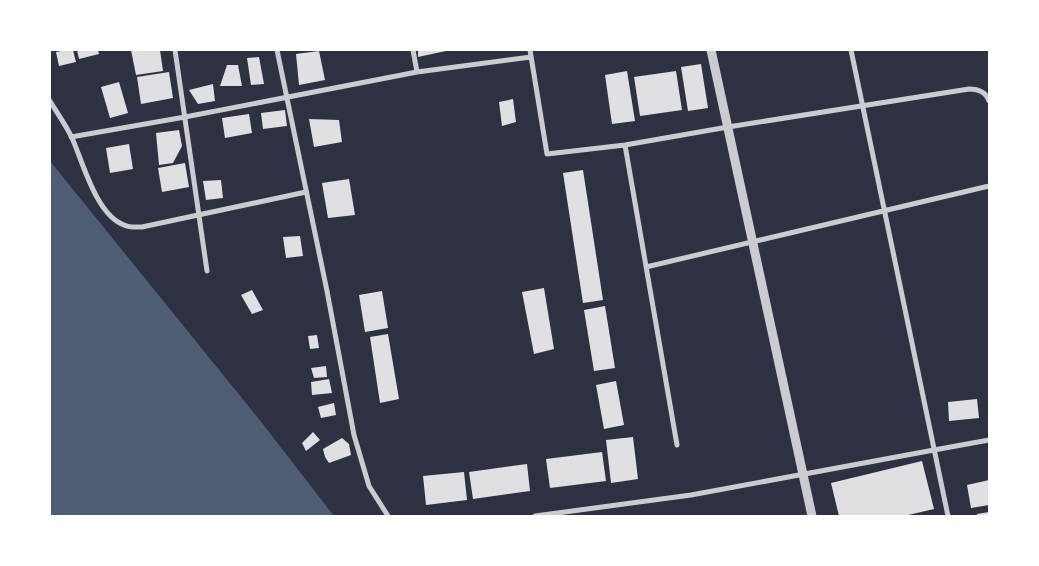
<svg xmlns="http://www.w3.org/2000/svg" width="1039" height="566" viewBox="0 0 1039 566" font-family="Raleway,sans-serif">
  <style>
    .water { fill: #4f5d75 }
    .building { fill: #e0e0e3 }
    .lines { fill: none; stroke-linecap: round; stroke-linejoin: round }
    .minor { stroke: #caccd0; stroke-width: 5 }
    .tertiary { stroke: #caccd0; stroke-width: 9 }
  </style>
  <rect width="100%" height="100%" fill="#2d3142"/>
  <path class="water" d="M50,161L262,423L334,516H50Z"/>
  <path class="building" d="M67,50H73L76,62L59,66L56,52Z
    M77,50H98L99,54L79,59Z
    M131,50H160L163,71L136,75Z
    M418,50H446V51L418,57Z
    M319,51L325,80L299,85L296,54Z
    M259,57L264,84L251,85L247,58Z
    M701,64L708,108L688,111L681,67Z
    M227,65H238L242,86H220Z
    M627,71L635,121L612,124L605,75Z
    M676,71L682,110L640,116L634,77Z
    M169,72L173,98L141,104L137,77Z
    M119,82L128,113L110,118L101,87Z
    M213,84L215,101L198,104L189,90Z
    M513,99L516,122L502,126L499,102Z
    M285,110L287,126L263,129L261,113Z
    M249,114L252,133L225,138L222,118Z
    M309,119L339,120L342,142L314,147Z
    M179,130L182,146L173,163L159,165L156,133Z
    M129,144L133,169L110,173L106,148Z
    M185,163L189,187L162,192L158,168Z
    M583,170L603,300L583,303L563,173Z
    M349,179L355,215L328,218L322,183Z
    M221,180L223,198L206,200L203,181Z
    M300,236L303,256L286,258L283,237Z
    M544,288L554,349L534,354L522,292Z
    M252,290L263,310L252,314L241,295Z
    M382,291L388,328L365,332L359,295Z
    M605,306L615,368L594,371L584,310Z
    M388,334L399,399L380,403L370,337Z
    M317,335L319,348L310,349L308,336Z
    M326,366L327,377L314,378L311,368Z
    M329,379L332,393L312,395L311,382Z
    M616,381L624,425L604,429L596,385Z
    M977,399L979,418L949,421L948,402Z
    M334,403L336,415L321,418L318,407Z
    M313,432L320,440L306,451L302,443Z
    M633,437L638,479L611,483L606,440Z
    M342,438L349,444L351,455L329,463L325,457L323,449Z
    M602,452L606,481L550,488L546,459Z
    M922,461L934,509L904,516H839L831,483Z
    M527,464L530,491L473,499L469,472Z
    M464,472L467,500L426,505L423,476Z
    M989,480V505L971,508L967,485Z
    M989,512V516H977V514Z"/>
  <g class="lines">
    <path class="minor" d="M175,50L207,271
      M277,50L327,291L354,435L369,486L388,516
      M413,50L417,72
      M530,50L547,154L625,145L728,127L969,89C978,89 986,92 989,101
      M851,50L948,516
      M50,101C57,113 66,125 72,138C83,162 96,215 124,225C130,228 136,227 142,227L306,192
      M71,137L185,117L417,72L531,57
      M625,145L677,445
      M646,267L989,186
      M535,516L691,495L934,450L989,440"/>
    <path class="tertiary" d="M711,50L812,516"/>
  </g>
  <rect width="1039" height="566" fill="none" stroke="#ffffff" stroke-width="102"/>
</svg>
